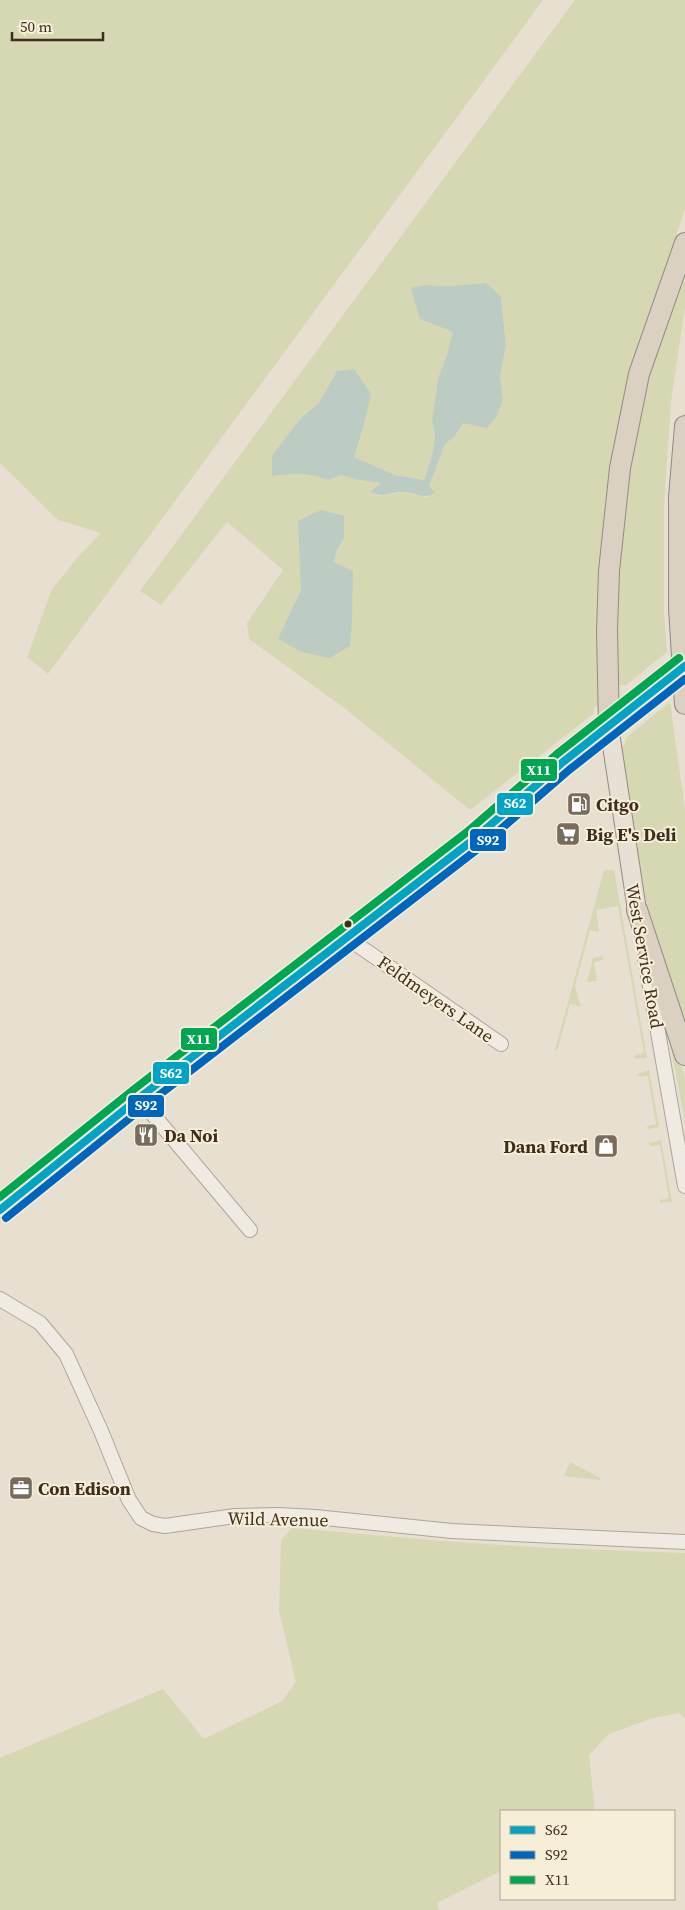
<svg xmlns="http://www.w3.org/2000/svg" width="685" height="1910" viewBox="0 0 685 1910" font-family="'Source Serif 4',serif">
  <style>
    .green { fill: #d6d7b3; fill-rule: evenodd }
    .water { fill: #bcccc2 }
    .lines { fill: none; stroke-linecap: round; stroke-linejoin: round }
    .minor-casing { stroke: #ada599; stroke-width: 16 }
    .major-casing { stroke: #928b80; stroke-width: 20 }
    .highway-casing { stroke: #928b80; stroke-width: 22 }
    .minor { stroke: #efebe3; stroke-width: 14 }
    .major { stroke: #e6e1d4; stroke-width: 18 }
    .highway { stroke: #dad1c2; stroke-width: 20 }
    .major-bridge-casing { stroke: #928b80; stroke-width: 20; stroke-linecap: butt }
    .major-bridge { stroke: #e6e1d4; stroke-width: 18 }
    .bus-1-casing { stroke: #f7eed8; stroke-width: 11 }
    .bus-2-casing { stroke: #f7eed8; stroke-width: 11 }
    .bus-3-casing { stroke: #f7eed8; stroke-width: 11 }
    .bus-1 { stroke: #03a3c5; stroke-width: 8 }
    .bus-2 { stroke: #0065bd; stroke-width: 8 }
    .bus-3 { stroke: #00a651; stroke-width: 8 }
    .bus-dot { fill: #3d2e20; stroke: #f7eed8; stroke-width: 2 }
    .labels { text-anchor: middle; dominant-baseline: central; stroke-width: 4; stroke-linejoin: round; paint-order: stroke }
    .poi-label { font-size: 18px; font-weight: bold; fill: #3d2e20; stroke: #f7eed8; text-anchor: start }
    .street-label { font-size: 18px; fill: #3d2e20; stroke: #f7eed8 }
    .line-badge { stroke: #f7eed8; stroke-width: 2 }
    .badge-label { font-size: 14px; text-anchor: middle; font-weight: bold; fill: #fff }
  </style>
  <rect width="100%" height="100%" fill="#e7e0d1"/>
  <path class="green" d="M0,0H543L48,674L27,657L52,589L78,557L101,533L58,520L0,463Z
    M575,0H685V209L654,303L620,423L602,536L600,621L603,702L594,707L593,714L470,810L347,710L249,639L247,623L283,570L227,522L161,605L140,591ZM426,285L451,286L501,297L506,346L500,376L503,399L463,423L454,437L445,444L429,486L434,493L426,497L404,492L378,496L370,492L381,483L358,480L341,475L328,480C309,473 292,473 272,475L300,419L319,403L337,371L363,428L354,457L395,475L424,480L433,452L435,437L432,421L438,378L447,355L453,332L420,319ZM344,538L337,550L334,563L279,639L301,590Z
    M685,254V307L671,402L664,507V613L667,652L626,685H616L617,599L624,510L641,396Z
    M670,702L685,810V1029L647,909L621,746L624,745L627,737Z
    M604,870H614L647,1058L636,1059L634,1057L635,1055L644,1053L618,906L596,910L599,932L590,930L575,986L581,1007L570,1004L557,1051L555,1050Z
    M602,956L603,960L594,962L597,981L587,982L593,958Z
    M673,1043L685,1077V1121L670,1044Z
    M649,1070L659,1127L648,1129L647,1126L656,1124L648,1076L640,1077L637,1074Z
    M661,1140L672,1202L660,1203V1200L669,1198L660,1145L651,1146L649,1143Z
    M570,1462L600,1478V1480L564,1476Z
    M292,1528L443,1541L550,1548L685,1553V1718L679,1713L653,1718L609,1734L589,1755L595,1811H501V1871L437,1903L439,1910H0V1758L163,1689L204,1739L282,1701L296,1682L279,1611L281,1540Z"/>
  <path class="water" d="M486,283L501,297L506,346L500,376L503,399L496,417L487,428L463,423L454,437L445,444L429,486L435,493C422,500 418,493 404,492C391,491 383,499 370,492L381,483L358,480L341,475L328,480C309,473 292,473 272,476V456L300,419L319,403L337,371L354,369L371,394L363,428L354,457L395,475L424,480L433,452L435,437L432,421L438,378L447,355L453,332L420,319L411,288L426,285L451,286Z
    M321,510L344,516V538L337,550L334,562L353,571L352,622L350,646L329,658L302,652L278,639L301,590L298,521Z"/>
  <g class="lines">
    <defs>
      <path id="minor" d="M346,937L501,1044
        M645,958L685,1186
        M139,1098L250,1230
        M0,1210L139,1098L473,840L563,762L609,726
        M0,1299L40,1323L66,1354L101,1431L129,1500L141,1518L153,1524L165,1526L235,1516L279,1515L315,1517L452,1531L685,1542"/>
      <path id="major" d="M637,910L609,726L637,704"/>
      <path id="highway" d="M685,426L679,497V608L685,704
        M609,726L607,631L609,571L620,468L639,374L685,243
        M637,910L685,1055"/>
    </defs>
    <use href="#minor" class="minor-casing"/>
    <use href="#major" class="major-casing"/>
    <use href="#highway" class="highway-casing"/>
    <use href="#minor" class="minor"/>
    <use href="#major" class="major"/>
    <use href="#highway" class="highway"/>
    <defs>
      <path id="major-bridge" d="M637,704L685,666"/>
    </defs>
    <use href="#major-bridge" class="major-bridge-casing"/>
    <use href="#major-bridge" class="major-bridge"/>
    <defs>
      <path id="bus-1" d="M0,1210L139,1098L473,840L563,762L685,666"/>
      <path id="bus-2" d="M6,1218L145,1106L479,848L569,770L685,679"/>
      <path id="bus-3" d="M0,1197L133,1090L467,832L557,754L679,658"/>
    </defs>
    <use href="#bus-1" class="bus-1-casing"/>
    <use href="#bus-2" class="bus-2-casing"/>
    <use href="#bus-3" class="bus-3-casing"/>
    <use href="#bus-1" class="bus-1"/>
    <use href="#bus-2" class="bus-2"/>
    <use href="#bus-3" class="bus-3"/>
  </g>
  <defs>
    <symbol id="fuel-square" viewBox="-11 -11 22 22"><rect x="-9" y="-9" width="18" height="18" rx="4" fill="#786c5e" stroke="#f7eed8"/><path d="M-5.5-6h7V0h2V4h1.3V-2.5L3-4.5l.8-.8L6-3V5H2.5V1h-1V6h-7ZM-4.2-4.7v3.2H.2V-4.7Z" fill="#fff"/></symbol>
    <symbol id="supermarket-square" viewBox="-11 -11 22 22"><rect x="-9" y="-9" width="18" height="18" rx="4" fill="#786c5e" stroke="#f7eed8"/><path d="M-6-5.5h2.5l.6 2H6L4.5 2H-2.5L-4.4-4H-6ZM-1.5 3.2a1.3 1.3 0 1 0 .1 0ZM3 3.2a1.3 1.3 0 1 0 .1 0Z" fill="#fff"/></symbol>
    <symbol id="restaurant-square" viewBox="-11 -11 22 22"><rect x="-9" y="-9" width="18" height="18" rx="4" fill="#786c5e" stroke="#f7eed8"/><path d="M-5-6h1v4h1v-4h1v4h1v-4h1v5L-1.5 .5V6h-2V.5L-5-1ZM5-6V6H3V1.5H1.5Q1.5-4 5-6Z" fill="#fff"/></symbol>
    <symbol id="shop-square" viewBox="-11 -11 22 22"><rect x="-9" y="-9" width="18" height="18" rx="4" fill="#786c5e" stroke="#f7eed8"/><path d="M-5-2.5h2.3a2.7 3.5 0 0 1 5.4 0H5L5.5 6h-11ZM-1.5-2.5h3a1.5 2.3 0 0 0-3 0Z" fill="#fff"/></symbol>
    <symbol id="office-square" viewBox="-11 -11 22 22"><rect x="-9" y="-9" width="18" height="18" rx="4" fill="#786c5e" stroke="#f7eed8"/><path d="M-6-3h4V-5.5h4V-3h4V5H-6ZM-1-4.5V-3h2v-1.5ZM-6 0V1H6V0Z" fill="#fff"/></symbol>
  </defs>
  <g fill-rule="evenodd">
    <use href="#fuel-square" x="565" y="790" width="28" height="28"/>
    <use href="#supermarket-square" x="554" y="820" width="28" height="28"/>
    <use href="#restaurant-square" x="132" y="1121" width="28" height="28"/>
    <use href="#shop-square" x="592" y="1132" width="28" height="28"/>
    <use href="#office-square" x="7" y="1474" width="28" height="28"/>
  </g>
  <circle class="bus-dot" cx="348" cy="924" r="4.5"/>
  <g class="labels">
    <g class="poi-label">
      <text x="596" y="804">Citgo</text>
      <text x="586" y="834">Big E's Deli</text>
      <text x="164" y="1135">Da Noi</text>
      <text x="588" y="1146" text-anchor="end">Dana Ford</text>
      <text x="38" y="1488">Con Edison</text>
    </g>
    <g class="street-label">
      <text transform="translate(645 956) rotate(80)">West Service Road</text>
      <text transform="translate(436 999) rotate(35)">Feldmeyers Lane</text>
      <text transform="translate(278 1519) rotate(1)">Wild Avenue</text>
    </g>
  </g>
  <g class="line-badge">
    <rect x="520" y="758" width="38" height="24" rx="5" fill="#00a651"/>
    <rect x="496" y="792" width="38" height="24" rx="5" fill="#03a3c5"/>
    <rect x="469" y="828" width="38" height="24" rx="5" fill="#0065bd"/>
    <rect x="180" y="1027" width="38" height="24" rx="5" fill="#00a651"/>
    <rect x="152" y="1061" width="38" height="24" rx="5" fill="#03a3c5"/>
    <rect x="127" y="1094" width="38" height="24" rx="5" fill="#0065bd"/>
  </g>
  <g class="badge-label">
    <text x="539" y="775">X11</text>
    <text x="515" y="808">S62</text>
    <text x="488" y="845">S92</text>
    <text x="199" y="1044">X11</text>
    <text x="171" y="1078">S62</text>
    <text x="146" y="1110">S92</text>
  </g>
  <rect x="500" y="1810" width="175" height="90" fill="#f7eed8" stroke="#ada18e"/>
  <rect x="510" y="1826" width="25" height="8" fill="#03a3c5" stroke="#ada18e"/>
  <text x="545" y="1835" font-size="15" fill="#3d2e20">S62</text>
  <rect x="510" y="1851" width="25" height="8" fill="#0065bd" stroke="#ada18e"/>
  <text x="545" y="1860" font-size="15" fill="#3d2e20">S92</text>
  <rect x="510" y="1876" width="25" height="8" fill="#00a651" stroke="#ada18e"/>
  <text x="545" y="1885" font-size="15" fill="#3d2e20">X11</text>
  <path d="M12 32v8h91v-8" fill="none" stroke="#3d2e20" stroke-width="2.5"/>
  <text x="20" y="32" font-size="15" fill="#3d2e20" stroke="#f7eed8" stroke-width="4" paint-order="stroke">50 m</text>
</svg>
